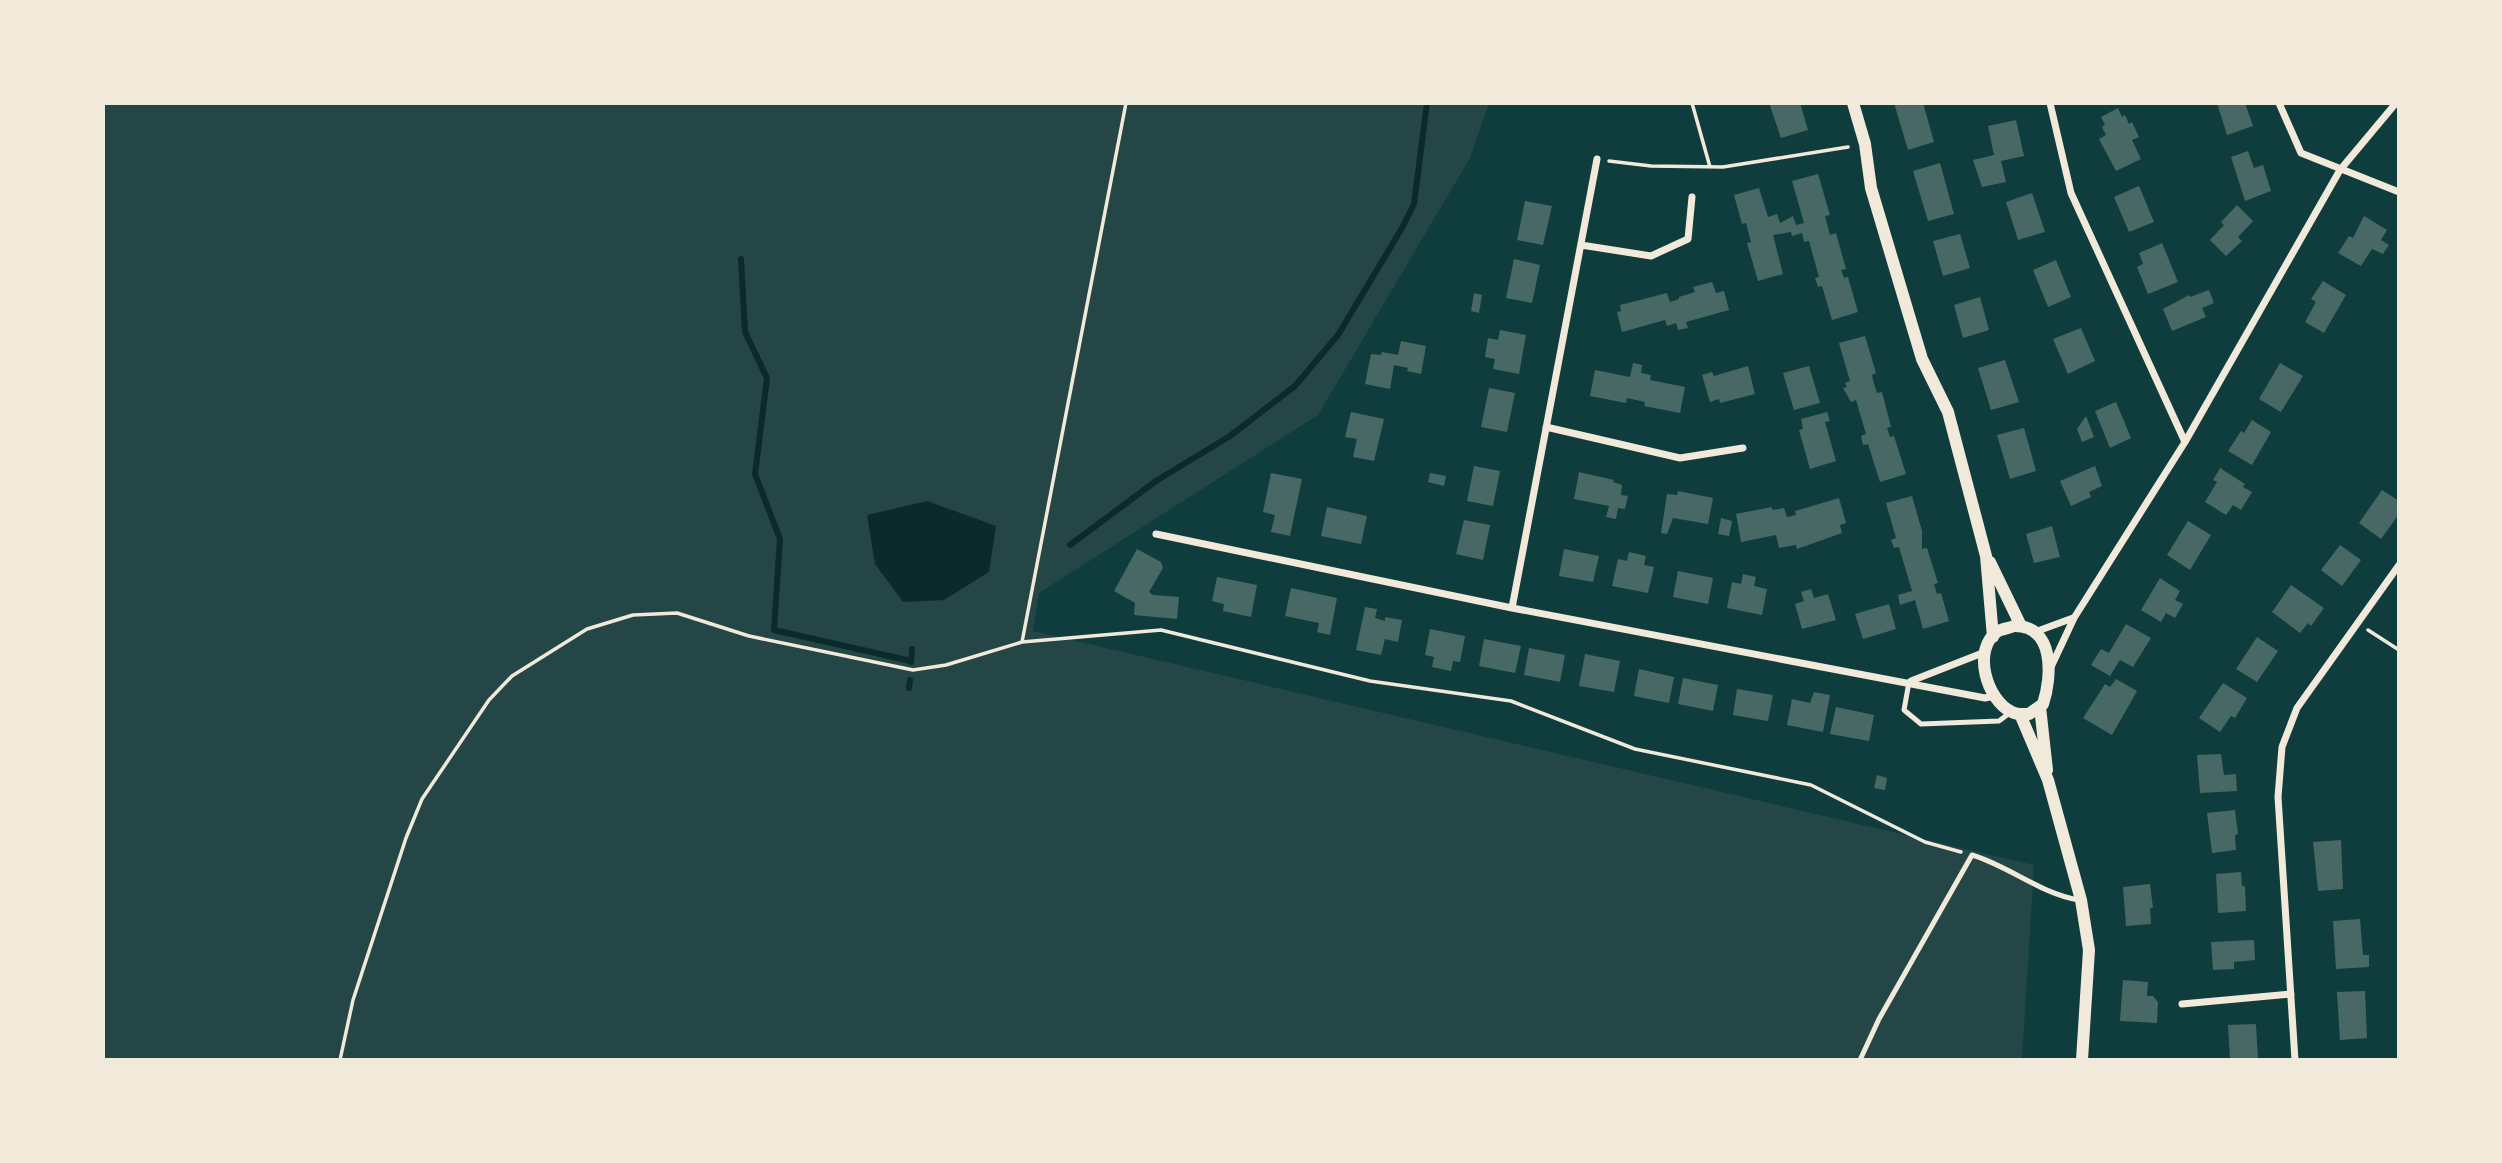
<svg xmlns="http://www.w3.org/2000/svg" width="2502" height="1163" viewBox="0 0 2502 1163" font-family="'Open Sans',sans-serif">
  <style>
    .green { fill: #244646 }
    .water { fill: #0a2a2b }
    .lines { fill: none; stroke-linecap: round; stroke-linejoin: round }
    .stream { stroke: #0a2a2b; stroke-width: 6 }
    .building { fill: #486865 }
    .path { stroke: #f1e9da; stroke-width: 3.5 }
    .service { stroke: #f1e9da; stroke-width: 5 }
    .minor { stroke: #f1e9da; stroke-width: 7 }
    .tertiary { stroke: #f1e9da; stroke-width: 12 }
  </style>
  <rect width="100%" height="100%" fill="#0f3d3e"/>
  <path class="green" d="M103,103H1489L1470,158L1318,415L1039,593L1033,631L2034,865L2022,1060H103Z"/>
  <path class="water" d="M927,501L996,526L989,572L944,600L903,602L875,564L867,515Z"/>
  <g class="lines">
    <path class="stream" d="M741,259L745,332L767,378L755,474L780,539L774,630L911,661
      M1070,545L1156,481L1230,436L1295,386L1338,335L1402,228L1414,204L1427,103
      M911,662L912,649
      M909,688L910,680"/>
  </g>
  <path class="building" d="M1769,103H1800L1808,130L1781,138Z
    M1894,103H1923L1934,142L1908,150Z
    M2217,103H2245L2253,126L2227,135Z
    M2118,108L2122,117L2125,115L2129,124L2132,122L2139,137L2132,140L2141,159L2116,171L2099,139L2106,135L2102,127L2105,125L2101,117Z
    M2016,120L2024,156L2001,161L2006,182L1982,187L1973,160L1994,155L1988,126Z
    M2248,151L2254,168L2263,165L2271,191L2245,201L2231,157Z
    M1940,163L1954,214L1928,221L1913,171Z
    M1818,174L1830,215L1825,216L1830,235L1836,233L1846,269L1841,270L1844,278L1848,277L1858,312L1832,320L1822,286L1818,287L1815,278L1819,277L1809,241L1804,242L1802,233L1792,236L1791,232L1773,235L1783,274L1758,281L1747,243L1751,242L1746,223L1742,224L1734,195L1759,188L1768,217L1777,214L1780,223L1793,216L1796,225L1804,223L1792,181Z
    M2139,186L2154,222L2129,232L2114,197Z
    M2032,193L2045,232L2018,240L2006,202Z
    M1525,201L1552,206L1543,245L1517,240Z
    M2237,205L2253,221L2238,237L2242,241L2226,256L2210,240L2224,225L2221,222Z
    M2364,216L2387,230L2381,240L2389,245L2383,254L2372,249L2361,266L2338,253L2349,236L2353,238Z
    M1960,234L1970,268L1943,276L1933,241Z
    M2162,243L2178,282L2148,294L2137,267L2143,264L2139,253Z
    M1514,259L1540,265L1532,303L1506,298Z
    M2056,260L2071,297L2048,307L2033,270Z
    M2323,281L2346,295L2324,333L2305,322L2316,302L2311,299Z
    M1712,282L1716,293L1724,291L1729,310L1686,322L1688,328L1678,330L1676,323L1667,326L1665,320L1622,332L1617,312L1621,311L1620,305L1667,293L1670,302L1679,299V297L1695,292L1693,287Z
    M2209,290L2214,303L2202,308L2206,317L2172,331L2163,309L2189,295L2190,297Z
    M1474,293L1482,295L1479,313L1471,311Z
    M1980,297L1989,330L1963,338L1954,305Z
    M2081,328L2095,361L2068,374L2053,339Z
    M1500,330L1526,335L1519,374L1493,369L1495,359L1485,357L1488,338L1498,340Z
    M1865,336L1876,373L1872,375L1874,384L1877,393L1882,392L1891,427L1887,428L1890,437L1894,436L1906,474L1880,482L1868,444L1863,445L1861,436L1866,434L1856,400L1851,402L1843,388L1847,387L1845,383L1850,381L1839,343Z
    M1401,341L1426,346L1421,374L1407,371L1408,368L1394,365L1390,389L1365,384L1371,354L1381,355L1382,352L1398,355Z
    M2005,360L2019,402L1991,410L1978,368Z
    M1633,363L1642,365L1641,373L1651,375L1650,380L1685,387L1680,413L1644,406L1645,402L1627,398L1626,403L1590,396L1595,370L1630,377Z
    M2280,363L2303,376L2281,412L2259,399Z
    M1748,366L1755,394L1720,403L1719,399L1710,402L1702,375L1712,372L1714,376Z
    M1809,366L1820,403L1794,410L1783,373Z
    M1489,388L1515,393L1507,432L1481,427Z
    M2116,402L2131,438L2110,448L2095,411Z
    M1351,412L1384,419L1374,461L1353,457L1357,439L1345,437Z
    M1827,412L1830,421L1825,422L1836,461L1810,469L1799,430L1803,429L1801,419Z
    M2086,416L2094,437L2082,442L2077,429Z
    M2252,420L2271,432L2252,465L2228,451L2241,431L2244,433Z
    M2024,428L2036,471L2010,479L1997,435Z
    M1474,466L1500,471L1493,506L1467,501Z
    M2095,466L2102,486L2089,492L2091,497L2071,506L2060,481Z
    M2220,468L2245,484L2243,487L2252,492L2241,510L2233,505L2226,515L2205,502L2217,482L2213,480Z
    M1579,472L1614,480L1613,482L1622,485L1621,495L1628,496L1625,509L1618,508L1616,519L1606,517L1609,506L1574,499Z
    M1271,473L1302,479L1290,536L1271,532L1275,515L1263,512Z
    M1430,473L1446,476L1444,486L1428,482Z
    M2382,490L2399,501V514L2381,539L2359,523Z
    M1678,491L1713,498L1708,524L1673,518L1667,534L1661,533L1667,494L1677,495Z
    M1912,496L1922,531V549L1927,548L1938,583L1934,584L1937,594L1941,593L1949,621L1923,629L1915,600L1900,605L1898,595L1912,591L1899,547L1894,548L1891,540L1896,538L1886,503Z
    M1839,498L1846,523L1840,525L1842,533L1797,549L1796,545L1779,548L1776,535L1741,542L1736,514L1772,507V510L1784,508L1787,517L1796,515L1795,511Z
    M1327,507L1367,516L1361,544L1321,536Z
    M1721,518L1732,521L1729,536L1718,534Z
    M1464,520L1490,525L1483,560L1456,554Z
    M2188,521L2211,535L2190,570L2167,555Z
    M2052,526L2060,557L2034,563L2026,534Z
    M2340,545L2361,560L2342,586L2321,570Z
    M1137,549L1161,562L1163,568L1149,592L1153,595L1179,597L1177,619L1134,615L1135,603L1114,591Z
    M1564,549L1599,556L1593,582L1559,576Z
    M1629,552L1646,556L1644,565L1654,567L1648,593L1612,586L1618,559L1627,561Z
    M1678,571L1713,578L1708,604L1673,597Z
    M1743,574L1756,577L1754,586L1767,589L1762,615L1727,608L1732,582L1741,584Z
    M1217,577L1257,585L1251,617L1223,611L1224,604L1212,601Z
    M2160,578L2180,591L2175,600L2183,604L2175,618L2166,613L2161,622L2141,610Z
    M2291,585L2324,608L2311,626L2308,623L2300,633L2272,612Z
    M1291,588L1337,598L1330,635L1317,632L1319,623L1285,616Z
    M1811,589L1814,598L1828,594L1836,620L1802,629L1795,604L1804,601L1801,592Z
    M1889,604L1896,629L1863,639L1855,614Z
    M1365,607L1377,609L1375,618L1385,621V617L1402,620L1398,642L1385,639L1381,655L1356,650Z
    M2126,624L2151,638L2133,667L2120,660L2110,676L2091,665L2101,649L2109,653Z
    M1430,629L1465,636L1460,662L1453,661L1451,671L1432,667L1434,657L1425,655Z
    M2257,637L2278,651L2257,682L2236,669Z
    M1484,639L1521,646L1515,673L1479,666Z
    M1529,648L1565,655L1560,682L1524,675Z
    M1585,654L1620,661L1614,692L1579,686Z
    M1639,669L1674,677L1669,703L1634,696Z
    M1683,678L1718,685L1713,711L1678,704Z
    M2116,679L2137,691L2112,735L2083,718L2105,684L2110,687Z
    M2223,683L2247,698L2235,718L2231,716L2220,732L2199,718Z
    M1737,689L1773,695L1768,721L1733,715Z
    M1814,692L1830,695L1823,732L1787,725L1792,699L1810,703Z
    M1836,707L1874,715L1869,741L1830,734Z
    M2221,754L2224,775L2236,774L2237,791L2200,793L2197,755Z
    M1877,775L1887,778L1885,790L1874,788Z
    M2235,810L2238,834L2235,835L2236,850L2212,853L2207,813Z
    M2341,840L2343,889L2318,891L2313,842Z
    M2241,872L2242,886H2245L2246,911L2218,913L2216,874Z
    M2150,884L2153,908H2150L2151,924L2126,926L2123,887Z
    M2360,919L2363,955H2369V967L2336,969L2333,921Z
    M2254,940L2255,960L2234,962V969L2213,970L2211,942Z
    M2123,980L2148,982L2147,996H2153L2158,1002L2157,1023L2120,1021Z
    M2365,991L2367,1038L2340,1040L2337,992Z
    M2256,1024L2258,1060H2230L2228,1025Z"/>
  <g class="lines">
    <path class="path" d="M1692,103L1710,167
      M1609,161L1651,166L1723,167L1848,147
      M2368,630L2399,650
      M1022,642L1126,103
      M340,1060L353,1000L406,838L422,799L489,700L512,676L587,629L633,615L677,613L749,636L913,670L946,665L1022,642L1161,630L1370,681L1511,701L1635,749L1811,785L1925,842L1961,852"/>
    <path class="service" d="M1909,682L1904,710L1921,724L1999,721L2011,712
      M1860,1060L1879,1019L1972,855C2009,866 2041,894 2079,900"/>
    <path class="minor" d="M2050,103L2071,193L2185,442
      M2279,103L2301,153L2399,192
      M1581,245L1651,256L1688,239L1692,197
      M1546,427L1680,458L1743,448
      M1156,534L1512,608L1985,698L1995,696
      M1512,608L1597,159
      M2035,632L2073,618
      M2051,667L2074,618L2185,442L2340,170L2396,103
      M1911,681L1985,652
      M2182,1004L2291,994
      M2295,1060L2278,797L2282,747L2297,708L2399,565"/>
    <path class="tertiary" d="M1853,103L1865,144L1871,188L1922,359L1948,412L1986,556L1993,637
      M1990,562L2021,626
      M2014,626C2055,625 2052,677 2043,704L2029,714C2024,714 2017,715 2012,712C1987,701 1971,649 1998,631C2002,629 2009,628 2014,626Z
      M2040,707L2047,770
      M2020,714L2048,780L2081,900L2089,950L2082,1060"/>
  </g>
  <rect width="2502" height="1163" fill="none" stroke="#f1e9da" stroke-width="210"/>
</svg>
